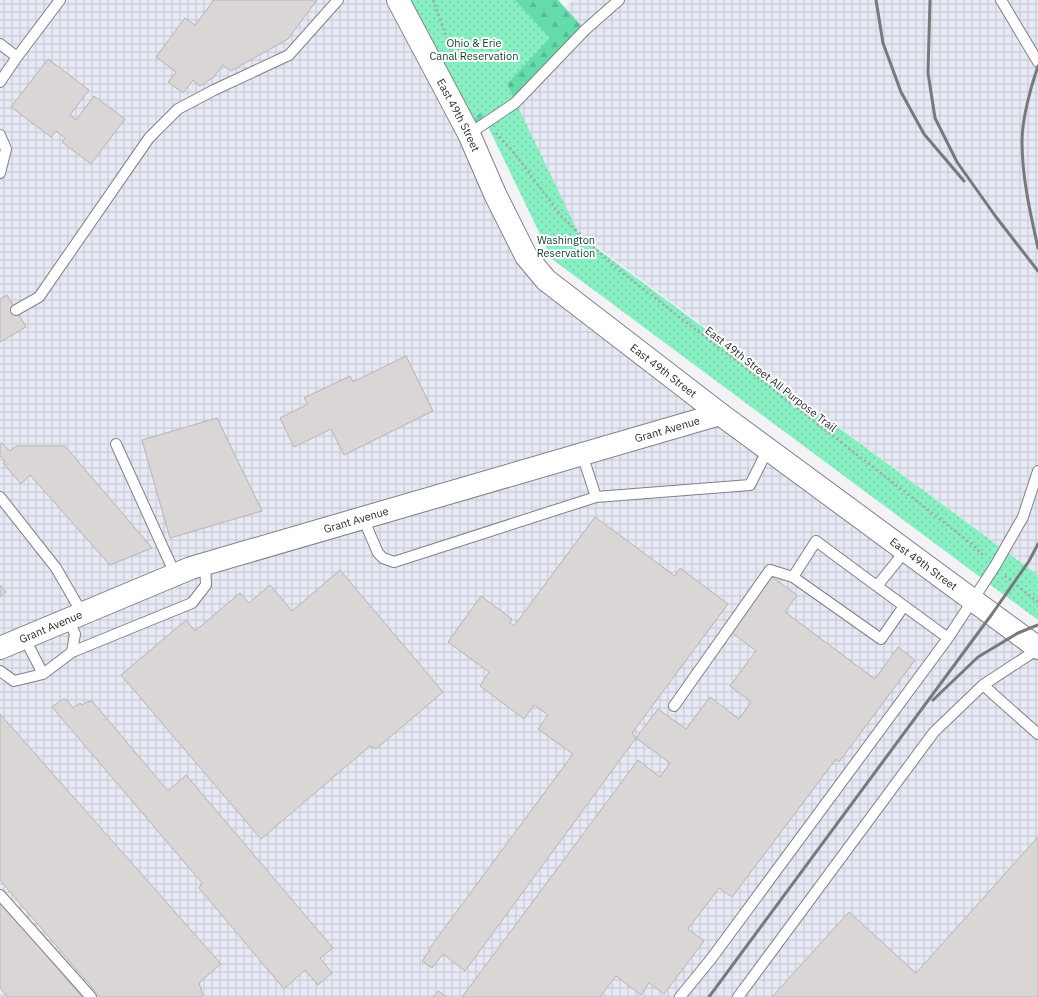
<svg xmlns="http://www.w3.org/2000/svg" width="1038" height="997" viewBox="0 0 1038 997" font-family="'IBM Plex Sans',sans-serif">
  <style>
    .industrial { fill: url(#industrial-grid) }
    .forest { fill: url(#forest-firs) }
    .park { fill: url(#park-dots) }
    .building { fill: #dad6d6; stroke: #b8b4b3 }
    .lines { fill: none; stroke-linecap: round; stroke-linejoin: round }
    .service-casing { stroke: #818285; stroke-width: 12 }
    .tertiary-casing { stroke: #818285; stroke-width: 24 }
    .path { stroke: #a5a5a8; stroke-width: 2.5; stroke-dasharray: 2 3; stroke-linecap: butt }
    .service { stroke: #fff; stroke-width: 10 }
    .tertiary { stroke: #fff; stroke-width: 22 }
    .rail { stroke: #79797c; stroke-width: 3 }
    .labels { text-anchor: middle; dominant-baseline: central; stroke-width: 4; stroke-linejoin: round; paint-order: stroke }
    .park-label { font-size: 11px; fill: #093e2b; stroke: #fff }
    .street-label { font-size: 11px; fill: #2c2c2d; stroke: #fff }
  </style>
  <defs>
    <pattern id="industrial-grid" width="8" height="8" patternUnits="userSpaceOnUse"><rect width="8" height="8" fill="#e6e8f3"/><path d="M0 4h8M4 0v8" fill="none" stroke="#c5c7d1"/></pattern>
    <pattern id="forest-firs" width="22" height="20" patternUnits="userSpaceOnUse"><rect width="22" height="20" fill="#64dbaa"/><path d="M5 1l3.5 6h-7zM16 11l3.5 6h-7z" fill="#57bc93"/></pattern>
    <pattern id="park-dots" width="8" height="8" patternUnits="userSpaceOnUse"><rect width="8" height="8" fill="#87efc1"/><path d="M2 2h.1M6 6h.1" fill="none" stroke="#75cda6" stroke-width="1.8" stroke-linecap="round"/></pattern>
  </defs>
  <rect width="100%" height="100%" fill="#f3f3f7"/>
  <path class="industrial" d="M0,0H398L526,256L1038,648V997H0Z
    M573,0H1038V575L576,231L502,75Z"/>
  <path class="forest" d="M398,0H558L585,30L550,69L469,134Z"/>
  <path class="park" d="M396,0H515L550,38L507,84L580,236L1038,575V620L552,259L481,112L460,133Z"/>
  <path class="building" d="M214,0H317L288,39L231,71L223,65L214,77L200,86L193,80L183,93L168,82L176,72L156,57L185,18L195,25Z
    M48,59L89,90L70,115L76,120L94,96L125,119L91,164L62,142L65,138L56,131L51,137L11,107Z
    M7,295L26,327L0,342V299Z
    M406,356L433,411L344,455L331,429L294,447L280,418L308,404L304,398L350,376L353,382Z
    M217,418L262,511L170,538L142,440Z
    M2,443L10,451L16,446H65L152,548L110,565L30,475L21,484L3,463L5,462L0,456V444Z
    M595,517L675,576L680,568L728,604L632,733L636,738L465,971L443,954L432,968L422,961L430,950L429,949L573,754L538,729L548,715L534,705L524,719L480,686L489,672L448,642L481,596L512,619L510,623L514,626Z
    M340,570L443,692L376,749L370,746L261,839L121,675L186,620L195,631L240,593L249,603L270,585L292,611Z
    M772,577L797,595L785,612L875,679L898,647L915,660L839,762L836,759L732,897L719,888L688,929L704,941L664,994L649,983L641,995L616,976L600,997H462L638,760L660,777L670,763L636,738L658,709L686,729L710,697L739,719L751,702L730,686L756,651L731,632Z
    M0,585L6,592L0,597Z
    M63,699L67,700L73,708L80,703L82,705L87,702L92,701L168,791L186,775L333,948L320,958L332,973L318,985L305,970L284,989L199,888L202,883L52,707Z
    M0,714L221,964L199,983L203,995L199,997H100L0,880Z
    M1038,837V997H772L849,912L916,973Z
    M0,901L82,997H8L0,988Z
    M438,991L447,997H433Z"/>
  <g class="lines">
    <defs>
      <path id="service" d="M1001,0L1038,62
        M0,44L17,57L60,0
        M0,82L17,57
        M469,134L515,103L585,30L619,0
        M0,135L6,149L0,173
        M16,310L39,297L149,138L178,109L214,90L289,55L338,0
        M116,444L175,574
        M582,454L596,497L750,485L768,449
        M0,497L56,568L82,613
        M363,518L378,553L383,558L394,562L596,497
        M877,586L906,550
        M904,606L881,639L793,577L816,541C860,574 904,606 948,638
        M24,637L43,674
        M72,652L192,603L206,585L205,564
        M0,671L14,681L43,674L72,652L75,634L68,619
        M983,685L1038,734
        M674,706L770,570L793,577
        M0,895L91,997
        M680,997L711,959L948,638L995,566L1023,517L1038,471
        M738,997L934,732L983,685L1038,649"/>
      <g id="tertiary">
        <path id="s1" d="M398,0L469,134L495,194L526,256L546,280L720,414L1038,648"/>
        <path id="s2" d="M0,648L191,568L720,414"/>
      </g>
    </defs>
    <use href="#service" class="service-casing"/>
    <use href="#tertiary" class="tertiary-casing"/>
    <path class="path" d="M433,0L454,58
      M496,133L512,150L562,217L615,267L972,544L984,556
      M1005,576L1038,602"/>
    <use href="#service" class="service"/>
    <use href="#tertiary" class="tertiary"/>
    <path class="rail" d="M876,0L883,43L901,92L924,134L964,181
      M930,0L928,73L935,118L957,162L996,217L1038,271
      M1038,66C1031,86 1022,119 1022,141C1022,177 1030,212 1038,248
      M933,700L978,657L1018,633L1038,625
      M709,997L992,614L1029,561L1038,544"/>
  </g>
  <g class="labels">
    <g class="park-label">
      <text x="474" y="43">Ohio &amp; Erie<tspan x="474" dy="13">Canal Reservation</tspan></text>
      <text x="566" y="240">Washington<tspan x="566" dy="13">Reservation</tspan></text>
    </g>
    <g class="street-label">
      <text stroke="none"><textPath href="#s1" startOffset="130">East 49th Street</textPath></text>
      <text stroke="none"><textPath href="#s1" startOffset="466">East 49th Street</textPath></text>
      <text transform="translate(771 379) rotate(38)">East 49th Street All Purpose Trail</text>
      <text stroke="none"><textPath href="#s2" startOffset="703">Grant Avenue</textPath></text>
      <text stroke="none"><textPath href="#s2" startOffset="379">Grant Avenue</textPath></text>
      <text stroke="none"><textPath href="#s1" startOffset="790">East 49th Street</textPath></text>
      <text stroke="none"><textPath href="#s2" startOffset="55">Grant Avenue</textPath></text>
    </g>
  </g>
</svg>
